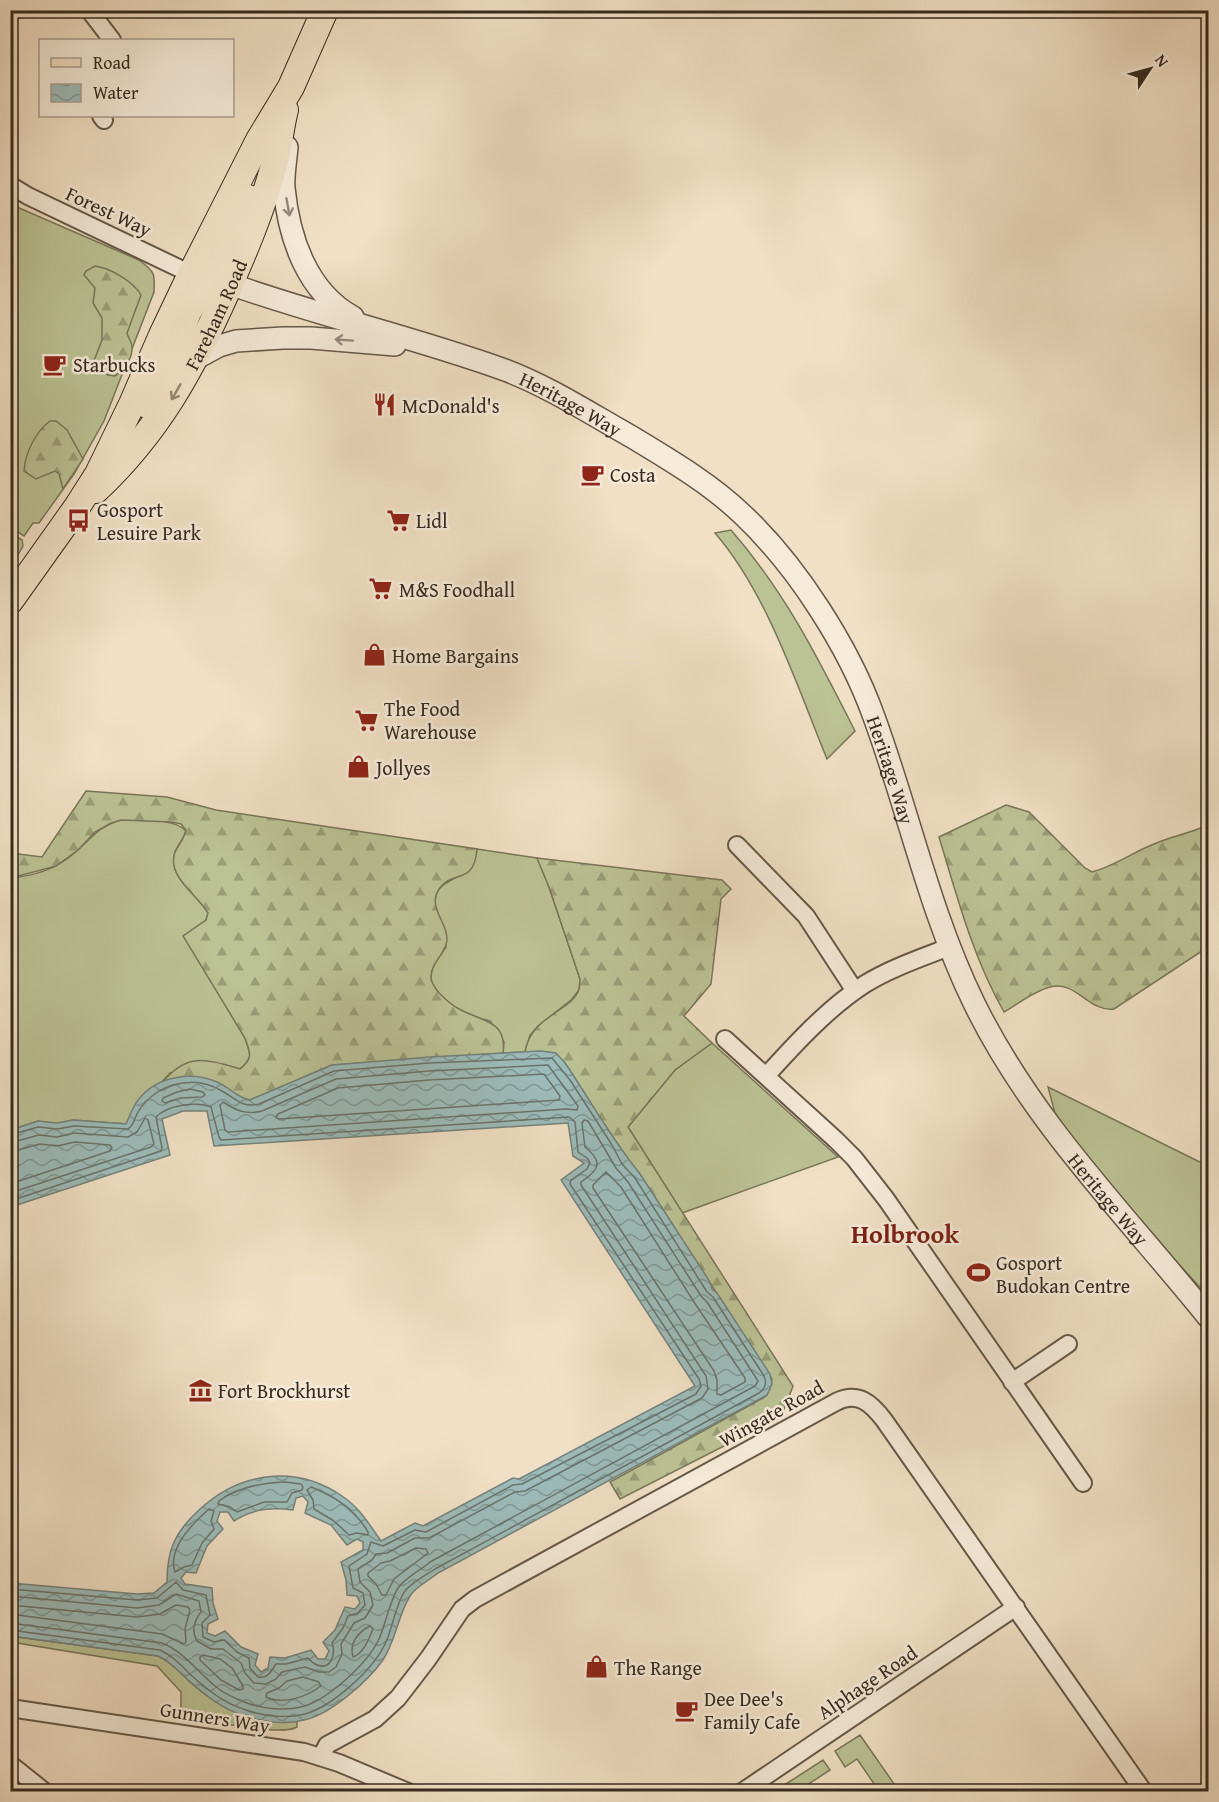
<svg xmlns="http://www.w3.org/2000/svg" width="1219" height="1802" viewBox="0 0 1219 1802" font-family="'Gentium Book Plus',serif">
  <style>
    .grass { fill: #bbc294; stroke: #79765a; stroke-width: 1.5 }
    .forest { fill: url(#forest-firs); stroke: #79765a; stroke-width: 1.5 }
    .water { fill: url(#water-waves); stroke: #74827c; stroke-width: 1.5; fill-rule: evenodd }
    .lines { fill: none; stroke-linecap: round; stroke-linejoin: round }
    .shore { stroke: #6a736c; stroke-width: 1.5 }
    .minor-casing { stroke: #665848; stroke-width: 20 }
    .tertiary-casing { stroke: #665848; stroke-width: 24 }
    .primary-casing { stroke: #372a1f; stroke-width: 28 }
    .minor { stroke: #f6ebd9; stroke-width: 16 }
    .tertiary { stroke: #f6ebd9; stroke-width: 21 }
    .primary { stroke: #f1e0c5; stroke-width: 26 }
    .oneway { stroke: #968a7c }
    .oneway2 { stroke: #948572 }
    .labels { text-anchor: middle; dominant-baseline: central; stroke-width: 5; stroke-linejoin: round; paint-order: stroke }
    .street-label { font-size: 20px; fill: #372a1f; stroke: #f6ebd9 }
    .poi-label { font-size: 20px; fill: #372a1f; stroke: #f6ebd9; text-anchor: start }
    .district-label { font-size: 26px; font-weight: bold; fill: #7a1f14; stroke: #f6ebd9 }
  </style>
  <defs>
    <pattern id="forest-firs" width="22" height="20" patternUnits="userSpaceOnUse" patternTransform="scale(1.5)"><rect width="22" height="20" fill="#bbc294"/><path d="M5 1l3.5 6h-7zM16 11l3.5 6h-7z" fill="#999e78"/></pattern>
    <pattern id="water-waves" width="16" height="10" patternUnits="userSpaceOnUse" patternTransform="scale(1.5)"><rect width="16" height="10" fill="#9cbcba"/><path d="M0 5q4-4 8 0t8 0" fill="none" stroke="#809997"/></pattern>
  </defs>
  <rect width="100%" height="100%" fill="#f1e0c5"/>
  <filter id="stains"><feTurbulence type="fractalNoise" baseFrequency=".00333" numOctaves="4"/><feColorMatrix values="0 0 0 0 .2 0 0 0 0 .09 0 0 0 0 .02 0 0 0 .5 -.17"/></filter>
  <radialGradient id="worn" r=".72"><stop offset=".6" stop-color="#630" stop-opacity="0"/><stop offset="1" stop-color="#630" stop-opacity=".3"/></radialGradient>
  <path class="grass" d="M10,204L139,260C155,272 155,273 154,292L104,421L74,474L39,523H33L24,536L10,527Z
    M731,530C785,592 818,658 855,731L827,759C797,686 767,593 715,533Z
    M11,533L22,540L23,546L11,567Z
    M121,820C139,821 174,817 186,831C184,839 178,844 175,852C167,877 197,894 208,913L206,920L184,936L245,1038C250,1053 254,1058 240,1069L223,1064L170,1073C154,1093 137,1097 127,1124L73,1120L57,1124L38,1121L11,1130V878C30,876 53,870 68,858C88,844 95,827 121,820Z
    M477,849L537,858L549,887L580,979L579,990L571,1000L538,1026L530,1035L525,1052L503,1053L504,1042L490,1021C472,1017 431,1000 431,977C431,966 440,956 446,947C442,933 434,915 435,900C438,873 474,884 477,849Z
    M712,1043L838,1157L682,1213L628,1127L675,1070Z
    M1048,1087L1208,1166V1296L1136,1218L1063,1126L1055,1113Z
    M10,1636L158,1656C171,1662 181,1673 191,1683C224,1712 252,1724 297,1721V1727C280,1737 208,1720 186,1717L181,1707V1692L157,1666L11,1642Z
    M860,1735L899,1791H879L857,1759L845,1767L835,1751Z
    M823,1760L830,1770L798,1791H775Z"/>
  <path class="forest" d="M95,266C110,268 134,282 141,295L127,333C128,337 132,343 132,347C133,358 123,371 115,376L108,375L92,366L102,340V318L93,303L95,288L84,275L86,271Z
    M50,421H56L67,430L83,459L63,489L59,474L55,471L36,479L24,471C25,454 35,432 50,421Z
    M86,791L167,797L216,810L477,849C474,886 453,869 439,889C427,908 448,922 447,940C446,954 430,963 431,978C431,983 436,989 439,993C446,1000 452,1006 461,1010C484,1022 507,1021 503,1053L332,1065L250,1100L244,1099L190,1076L162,1083C187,1052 206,1059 240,1069C254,1058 250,1053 245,1038L183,936L206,920L208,913C198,895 166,876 175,852C179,844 184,839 186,830L181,824L172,822L121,820L111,823L95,832L78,850L56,866L11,878V853L42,857Z
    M1006,805L1029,812L1085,868L1092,872C1115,866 1133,852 1154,844C1172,836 1191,833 1208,825V947L1114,1009C1088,1012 1076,980 1050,987C1034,991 1018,1004 1004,1012C973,958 957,896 939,837Z
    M537,858L722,880L731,889L721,899L711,984L684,1016L712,1043L675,1070L628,1127L793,1386L781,1417L620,1499L610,1482L763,1398L767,1395L772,1379L640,1174C612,1140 590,1100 565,1063C553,1049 542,1051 525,1052C531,1015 572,1012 579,989C580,986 580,983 580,979L549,887Z"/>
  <path class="water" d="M541,1051L556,1053L565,1063C590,1100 612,1140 640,1174L710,1282L712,1289L717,1293L770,1374L772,1384L767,1395L438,1573C430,1580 415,1587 410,1596C398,1615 396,1640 383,1660C368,1681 330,1715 304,1720C285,1725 262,1722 244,1716C221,1708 205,1695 187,1679C178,1671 170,1661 158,1656L11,1636V1583L137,1594L154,1593L167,1582C167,1568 168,1555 174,1542C180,1529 189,1519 199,1510C240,1472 295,1464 342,1496C360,1508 369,1524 381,1541L415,1523L423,1526L513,1478L519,1479L695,1386L561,1180L584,1163L573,1156L568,1123L214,1146L207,1111H183L162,1119L170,1155L11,1207V1130L38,1121L57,1123L73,1120L126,1124C130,1115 133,1106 139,1099C157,1076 192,1071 217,1082C229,1087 237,1098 250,1100L332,1065L430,1057ZM303,1496L308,1502L305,1513L331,1525L347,1545L357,1539L363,1542V1550L341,1562L346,1580L347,1595L357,1596L360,1603L355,1609L345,1607L335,1630L323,1642L329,1651L325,1659H318L311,1650L285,1658L270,1657L268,1668L261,1672L255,1665L258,1654L241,1647L225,1631L215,1636L207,1633L208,1624L218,1619L213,1603L212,1588L185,1584L181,1578L186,1572L196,1573L207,1546L223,1529L217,1521L220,1512H228L234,1521C253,1509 271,1507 293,1510L296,1498Z"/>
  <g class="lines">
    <path class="shore" d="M548,1065L578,1106L577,1110L566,1109L228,1132L225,1130L220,1105L223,1102C237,1111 246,1115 262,1111L336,1079L429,1071Z
      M544,1074L560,1096L559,1100L279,1119L276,1117L278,1114L338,1088L429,1080Z
      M190,1089L203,1092L205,1095L202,1097L181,1098L165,1103L162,1101L163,1098L177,1092Z
      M10,1135L38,1127L57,1129L74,1126L128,1129C133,1126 134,1120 137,1114C142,1104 150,1097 159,1091C179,1080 202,1079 222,1091C236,1099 242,1108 259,1104L334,1071L429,1063L552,1058L570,1080L612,1145L622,1164L635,1178L707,1292L713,1297L764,1376C767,1383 766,1388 759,1393L435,1569C426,1575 412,1582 405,1591C397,1601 392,1629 386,1642C374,1669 333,1706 305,1714C287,1719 263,1716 246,1710C224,1703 209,1691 192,1676C182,1666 173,1656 160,1650L10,1630
      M10,1143L39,1135L57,1137L74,1133L128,1137L137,1132L145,1118L148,1120L154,1144L151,1147L10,1193
      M10,1152L40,1144L57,1146L75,1142L110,1145L112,1148L110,1151L10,1184
      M606,1172L621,1187L694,1302L745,1378V1382L721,1395L717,1394V1380L714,1371L593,1188V1185Z
      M10,1201L161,1151L162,1148L156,1117C167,1105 197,1101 211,1107L219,1137L221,1140L569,1117L575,1122L578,1152L587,1158L590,1163L587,1169L571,1180L570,1184L699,1379L701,1386L696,1394L522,1484L513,1485L426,1532L415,1530L383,1546L371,1542L367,1554L349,1566L353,1588L363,1593L365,1605L358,1613L348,1616L343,1628L332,1643C336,1654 331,1672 315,1664C312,1663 310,1660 308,1658L286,1664H276C271,1671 268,1679 258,1677L250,1668L249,1658L237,1652L224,1640L214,1642L203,1637L202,1623L210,1615L206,1595L183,1590L176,1582L157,1598L137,1600L10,1589
      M285,1482L301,1484L303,1487L302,1490L292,1493L287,1502H264L237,1512L230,1507L218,1504L219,1501C237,1487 262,1483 285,1482Z
      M311,1487C335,1496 355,1510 368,1532V1535L357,1533L349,1535L334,1521L314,1509L313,1500L307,1490Z
      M209,1509L214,1511L211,1521L214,1529L202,1543L192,1565L184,1567L175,1572C167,1549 193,1523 209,1509Z
      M416,1548L426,1549L428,1553L394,1579L386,1595H382L376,1584L368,1576V1573L381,1563L390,1561Z
      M10,1596L137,1608L159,1605L176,1594L199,1601L201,1612C194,1621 191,1631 197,1641L211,1649H223L241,1663L245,1673L254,1683L266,1684L276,1679L282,1672L305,1667L319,1672H329L336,1667L342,1654L341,1644L354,1623L365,1618L373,1605L370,1592L360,1582L358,1569L372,1560L376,1554L387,1553L415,1538H429L515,1492L525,1491L702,1398L708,1389L706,1376L581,1185V1182C599,1170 604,1162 585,1147L582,1123L584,1120L588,1121L616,1168L628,1182L701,1296L707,1302L758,1381L755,1386L430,1562C421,1570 405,1578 398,1588C389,1603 386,1623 379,1639C368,1663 327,1701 301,1707C285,1711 263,1709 247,1703C236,1699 224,1694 215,1686C198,1672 183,1651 162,1643L10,1623
      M10,1605L137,1617L160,1614L176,1605L188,1607L190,1610L185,1629L186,1642L184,1644L162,1634L10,1614
      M370,1626L373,1629C369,1639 363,1654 353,1657C349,1643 358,1632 370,1626Z
      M203,1655L220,1659L232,1668L243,1686V1689L239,1690L221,1680L200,1660V1657Z
      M303,1677L319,1682L321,1686C306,1697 284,1705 266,1697L267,1693L279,1688L287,1681Z"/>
    <defs>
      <path id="minor" d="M89,10L112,40
        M101,116L104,120
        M10,185L28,196L191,274
        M737,845L806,916L855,991
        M725,1039L836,1140L854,1158L886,1199L1083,1483
        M767,1075C795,1044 829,1007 865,984C891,968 921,958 949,947
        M1012,1382L1068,1344
        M10,1708L304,1752L339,1763L408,1792
        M321,1757L327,1745L375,1719L398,1698L428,1659L462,1609L475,1599L836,1402C858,1391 871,1403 884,1420L1144,1792
        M10,1764L45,1792
        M742,1792L1016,1607"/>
      <g id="tertiary">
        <path d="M287,147C286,160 283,175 284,188C289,238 307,292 353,317"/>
        <path id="s1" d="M230,284C320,316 414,337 505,370C548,386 591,414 632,437C670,460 711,484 743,515C797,566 849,647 874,717C909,812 929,911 974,1003C1032,1122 1126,1215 1208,1317"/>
        <path d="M195,359L219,346L236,341L283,338H311L395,345"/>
      </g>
      <g id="primary">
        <path d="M197,271L214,263L225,250L248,198"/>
        <path d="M147,405L164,376L188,312L197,297L206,289L230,284"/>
        <path id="s2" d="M96,490C158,432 192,369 226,293C244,252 261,212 273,169C279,150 280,129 285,110"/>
        <path d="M10,601L77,507L98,474L132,404L162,335L191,274L259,140L291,87L325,10"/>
      </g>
    </defs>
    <use href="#minor" class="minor-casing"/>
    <use href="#tertiary" class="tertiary-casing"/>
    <use href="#primary" class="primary-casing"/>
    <use href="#minor" class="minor"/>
    <use href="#tertiary" class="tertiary"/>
    <use href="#primary" class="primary"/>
  </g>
  <defs><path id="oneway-shaft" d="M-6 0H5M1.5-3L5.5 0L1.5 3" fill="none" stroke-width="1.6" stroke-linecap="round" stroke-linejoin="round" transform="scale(1.5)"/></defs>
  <g class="oneway">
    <use href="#oneway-shaft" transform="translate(288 207) rotate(80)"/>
    <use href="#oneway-shaft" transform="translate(344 340) rotate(-176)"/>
  </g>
  <use class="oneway2" href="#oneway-shaft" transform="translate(176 392) rotate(120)"/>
  <defs>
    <symbol id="cafe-bare" viewBox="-9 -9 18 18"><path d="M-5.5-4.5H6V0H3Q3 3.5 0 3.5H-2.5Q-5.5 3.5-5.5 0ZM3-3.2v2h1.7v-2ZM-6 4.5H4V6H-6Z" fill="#8f2418" stroke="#f6ebd9" stroke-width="2.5" paint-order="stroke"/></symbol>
    <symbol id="restaurant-bare" viewBox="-9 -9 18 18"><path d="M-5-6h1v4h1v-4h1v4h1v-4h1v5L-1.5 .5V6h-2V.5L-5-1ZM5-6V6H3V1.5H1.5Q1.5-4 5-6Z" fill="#8f2418" stroke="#f6ebd9" stroke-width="2.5" paint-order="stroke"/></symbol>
    <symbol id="supermarket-bare" viewBox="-9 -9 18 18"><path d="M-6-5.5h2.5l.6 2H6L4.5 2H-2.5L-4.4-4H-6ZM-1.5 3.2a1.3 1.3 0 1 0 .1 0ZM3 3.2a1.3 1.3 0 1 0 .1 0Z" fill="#8f2418" stroke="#f6ebd9" stroke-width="2.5" paint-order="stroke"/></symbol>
    <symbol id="bus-bare" viewBox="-9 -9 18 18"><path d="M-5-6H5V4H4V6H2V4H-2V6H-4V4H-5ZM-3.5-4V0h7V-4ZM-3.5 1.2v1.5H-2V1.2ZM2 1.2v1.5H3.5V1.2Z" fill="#8f2418" stroke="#f6ebd9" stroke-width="2.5" paint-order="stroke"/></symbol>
    <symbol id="shop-bare" viewBox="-9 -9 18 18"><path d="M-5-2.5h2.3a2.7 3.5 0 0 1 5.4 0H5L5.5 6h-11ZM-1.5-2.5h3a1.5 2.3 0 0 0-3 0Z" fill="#8f2418" stroke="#f6ebd9" stroke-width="2.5" paint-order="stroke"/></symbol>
    <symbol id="stadium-bare" viewBox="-9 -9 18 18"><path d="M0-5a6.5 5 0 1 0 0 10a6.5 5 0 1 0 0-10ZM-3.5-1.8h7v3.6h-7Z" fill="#8f2418" stroke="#f6ebd9" stroke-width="2.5" paint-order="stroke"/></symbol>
    <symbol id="museum-bare" viewBox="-9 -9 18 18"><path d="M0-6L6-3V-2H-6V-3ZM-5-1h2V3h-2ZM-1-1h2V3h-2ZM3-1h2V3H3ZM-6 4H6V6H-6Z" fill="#8f2418" stroke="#f6ebd9" stroke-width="2.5" paint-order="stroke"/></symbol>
  </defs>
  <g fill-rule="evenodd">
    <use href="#cafe-bare" x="38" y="348" width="33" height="33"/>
    <use href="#restaurant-bare" x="368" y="388" width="33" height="33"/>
    <use href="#cafe-bare" x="576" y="458" width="33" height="33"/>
    <use href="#supermarket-bare" x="382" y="504" width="33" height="33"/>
    <use href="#bus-bare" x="62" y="504" width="33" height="33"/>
    <use href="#supermarket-bare" x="364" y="572" width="33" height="33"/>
    <use href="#shop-bare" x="358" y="638" width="33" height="33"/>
    <use href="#supermarket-bare" x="350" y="704" width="33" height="33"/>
    <use href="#shop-bare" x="342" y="750" width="33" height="33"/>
    <use href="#stadium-bare" x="962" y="1256" width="33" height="33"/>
    <use href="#museum-bare" x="184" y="1374" width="33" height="33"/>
    <use href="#shop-bare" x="580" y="1650" width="33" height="33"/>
    <use href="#cafe-bare" x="670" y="1694" width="33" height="33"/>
  </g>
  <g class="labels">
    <g class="street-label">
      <text transform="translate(109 211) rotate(25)">Forest Way</text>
      <text stroke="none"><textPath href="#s2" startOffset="214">Fareham Road</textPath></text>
      <text stroke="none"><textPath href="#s1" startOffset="362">Heritage Way</textPath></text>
      <text stroke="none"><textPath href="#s1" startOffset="866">Heritage Way</textPath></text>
      <text stroke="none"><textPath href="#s1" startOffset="1352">Heritage Way</textPath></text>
      <text transform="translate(771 1413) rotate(-29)">Wingate Road</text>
      <text transform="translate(867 1682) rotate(-34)">Alphage Road</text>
      <text transform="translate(215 1717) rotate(9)">Gunners Way</text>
    </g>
    <g class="poi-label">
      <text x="73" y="364">Starbucks</text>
      <text x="402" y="405">McDonald's</text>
      <text x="610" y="474">Costa</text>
      <text x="97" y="509">Gosport<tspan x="97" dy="23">Lesuire Park</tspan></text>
      <text x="416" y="520">Lidl</text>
      <text x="399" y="589">M&amp;S Foodhall</text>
      <text x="392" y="655">Home Bargains</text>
      <text x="384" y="708">The Food<tspan x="384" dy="23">Warehouse</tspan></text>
      <text x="376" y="767">Jollyes</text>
      <text x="996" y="1262">Gosport<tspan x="996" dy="23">Budokan Centre</tspan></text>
      <text x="218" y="1390">Fort Brockhurst</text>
      <text x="614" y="1667">The Range</text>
      <text x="704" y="1698">Dee Dee's<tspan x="704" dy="23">Family Cafe</tspan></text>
    </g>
    <g class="district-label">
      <text x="905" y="1233">Holbrook</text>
    </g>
  </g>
  <rect width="1219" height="1802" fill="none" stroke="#f1e0c5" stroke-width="36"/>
  <rect x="12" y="12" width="1195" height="1778" fill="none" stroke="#372a1f" stroke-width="3"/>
  <rect x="18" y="18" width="1183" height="1766" fill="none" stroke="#372a1f" stroke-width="1.5"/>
  <rect x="39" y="39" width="195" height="78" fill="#f6ebd9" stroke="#aa9e8f" stroke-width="1.5"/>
  <rect x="51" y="58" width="30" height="9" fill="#f1e0c5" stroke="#aa9e8f" stroke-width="1.5"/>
  <text x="93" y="69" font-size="18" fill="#372a1f">Road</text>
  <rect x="51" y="84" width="30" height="18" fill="url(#water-waves)" stroke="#aa9e8f" stroke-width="1.5"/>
  <text x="93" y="99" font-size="18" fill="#372a1f">Water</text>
  <g transform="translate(1150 69) rotate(54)" stroke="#f6ebd9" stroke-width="4.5" paint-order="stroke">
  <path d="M0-4.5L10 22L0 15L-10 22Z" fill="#372a1f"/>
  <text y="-9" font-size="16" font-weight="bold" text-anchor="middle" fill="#372a1f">N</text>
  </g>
  <rect width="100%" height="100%" filter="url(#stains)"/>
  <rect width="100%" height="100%" fill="url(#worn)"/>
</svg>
